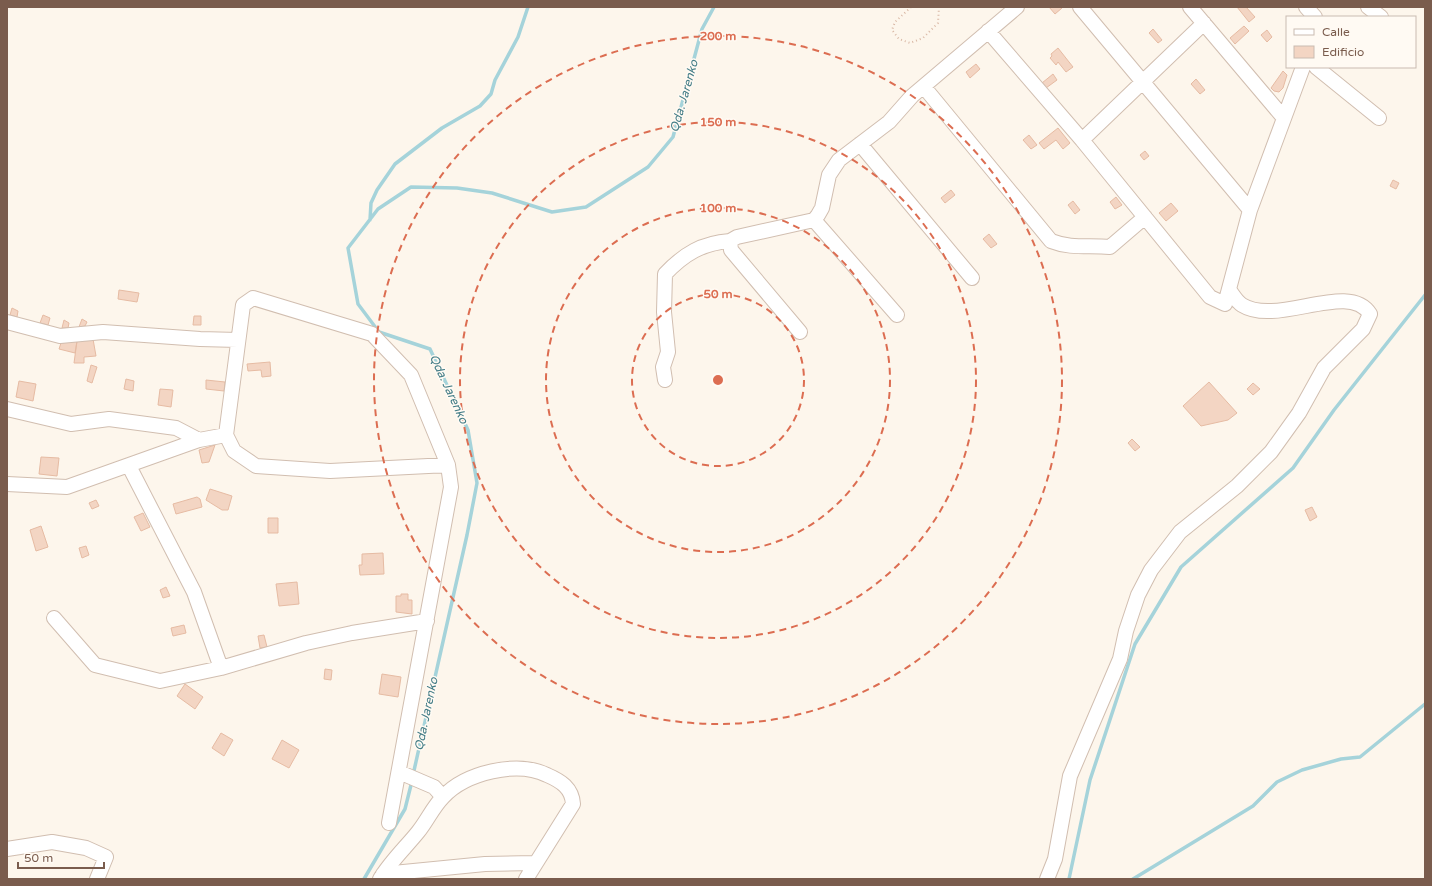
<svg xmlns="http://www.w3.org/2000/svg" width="1432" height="886" viewBox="0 0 1432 886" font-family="'Varela Round',sans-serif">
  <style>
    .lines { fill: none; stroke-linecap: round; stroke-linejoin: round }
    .stream { stroke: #a5d3da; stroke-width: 3.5 }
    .building { fill: #f3d5c3; stroke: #e6bba3 }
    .street-casing { stroke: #d1beb0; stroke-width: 16 }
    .path { stroke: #d9b8a5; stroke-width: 2; stroke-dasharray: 1 3; stroke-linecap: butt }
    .street { stroke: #fff; stroke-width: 14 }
    .ring { fill: none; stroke: #dc6d51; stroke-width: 2; stroke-dasharray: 7 5 }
    .labels { text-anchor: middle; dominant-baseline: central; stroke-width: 3; stroke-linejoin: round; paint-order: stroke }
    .water-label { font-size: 12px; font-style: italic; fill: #437c86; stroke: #fffaf3 }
    .centre { fill: #dc6d51; stroke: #fffaf3; stroke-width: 2 }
    .ring-label { font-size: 12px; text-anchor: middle; font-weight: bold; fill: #dc6d51; stroke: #fffaf3; stroke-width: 3; stroke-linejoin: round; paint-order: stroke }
  </style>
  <rect width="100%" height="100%" fill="#fdf6ec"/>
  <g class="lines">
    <path class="stream" d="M370,220L371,203L377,190L395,164L442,128L480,106L491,94L495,80L518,37L528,7
      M413,775L467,535L477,483L468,430L430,349L379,332L358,304L348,248L378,209L411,187L457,188L492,193L552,212L586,207L648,167L673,137L702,29L714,7
      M364,879L405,809L412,781
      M1069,879L1090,780L1135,644L1181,567L1293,468L1334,410L1425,295
      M1133,879L1253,806L1277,782L1302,770L1341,759L1360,757L1425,704"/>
  </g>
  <path class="building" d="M1049,7H1061L1062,8L1055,14Z
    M1237,7H1246L1255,17L1249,22Z
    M1244,26L1249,31L1235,44L1230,38Z
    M1153,29L1162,40L1158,43L1149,33Z
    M1267,30L1272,37L1267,42L1261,35Z
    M1058,48L1073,67L1066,72L1058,62L1056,65L1050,58L1052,56L1051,54Z
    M976,64L980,69L970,78L966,72Z
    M1283,71L1287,75L1283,88L1279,92L1274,91L1271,88Z
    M1053,74L1057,80L1046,88L1042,83Z
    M1196,79L1205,90L1200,94L1191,84Z
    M1058,128L1070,143L1063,149L1056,140L1044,149L1039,143Z
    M1029,135L1037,145L1031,149L1023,140Z
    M1145,151L1149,156L1144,160L1140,155Z
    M1393,180L1399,183L1396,189L1390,186Z
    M951,190L955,195L945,203L941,198Z
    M1116,197L1122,205L1115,209L1110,202Z
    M1073,201L1080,210L1075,214L1068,205Z
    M1171,203L1178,211L1166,221L1159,213Z
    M989,234L997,244L991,248L983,239Z
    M119,290L139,293L137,302L118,299Z
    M12,308L18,311L17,317L10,315Z
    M43,315L50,318L48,325L40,323Z
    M194,316H201V325H193Z
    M82,319L87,322L85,326L79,327Z
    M64,320L69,323L68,328H62Z
    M93,339L96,356L84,357V363H74L77,341Z
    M77,341L75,353L59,349L61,343Z
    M270,362L271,376L262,377L261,370L248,371L247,364Z
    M91,365L97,367L92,383L87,381Z
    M126,379L134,381L133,391L124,389Z
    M206,380L225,382L224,391L206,389Z
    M19,381L36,384L33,401L16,397Z
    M1209,382L1237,413L1228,420L1201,426L1183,406Z
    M1253,383L1260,389L1253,395L1247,389Z
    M160,389L173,390L171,407L158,405Z
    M1132,439L1140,447L1135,451L1128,443Z
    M215,445L209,462L202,463L199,450Z
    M41,457L59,458L57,476L39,474Z
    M210,489L232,496L228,510H222L206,500Z
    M197,497L200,499L202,507L176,514L173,504Z
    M96,500L99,506L92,509L89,503Z
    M1312,507L1317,517L1310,521L1305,510Z
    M143,513L150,527L141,531L134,517Z
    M268,518H278V533H268Z
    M41,526L48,547L36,551L30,530Z
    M86,546L89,555L82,558L79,548Z
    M383,553L384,574L360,575L359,565H362V554Z
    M297,582L299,604L279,606L276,584Z
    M166,587L170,596L163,598L160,590Z
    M401,594H408V600H412V614L396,612V596H401Z
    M184,625L186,633L173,636L171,628Z
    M264,635L267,647L260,648L258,636Z
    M325,669L332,670L331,680L324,679Z
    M382,674L401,677L398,697L379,694Z
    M185,684L203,697L195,709L177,696Z
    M221,733L233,740L224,756L212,748Z
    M282,740L299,750L289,768L272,759Z"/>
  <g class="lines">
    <defs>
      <path id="street" d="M1080,7L1250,210
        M1190,7L1283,117
        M1306,7L1315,17
        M1368,7L1381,17
        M988,31L1082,140L1210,297L1225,304L1250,210L1303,67
        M1316,67L1379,118
        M924,87L1051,241C1071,249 1089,245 1110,247L1145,217
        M1082,140L1204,23
        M860,144L972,278
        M814,220L897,315
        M7,322L60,336L103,332L200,339L238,340
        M800,332L731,250L730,241L737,237L814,220L818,215L822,208L829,175L839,160L889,122L912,96L1017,7
        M665,380L663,367L668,352L664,312L665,274C684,254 702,243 730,241
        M7,409L71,424L109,419L176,428L199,440
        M226,435L243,305L253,298L372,334L411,375L448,465L451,487L389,823
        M129,466L194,592L221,668
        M7,484L67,487L199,440L226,435L234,451L256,466L330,471L448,465
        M54,618L95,665L160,681L221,668L306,643L352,633L427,621
        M399,772L434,787L443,797
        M7,849L52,842L86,848L106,857L97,879
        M383,874L485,864L534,863
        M380,879C390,862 406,847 418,832C427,821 433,807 443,797C465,773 517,760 547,775C561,781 572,788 573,804L526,879
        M1047,879L1055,859L1070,776L1120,659L1126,631L1138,595L1151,570L1180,532L1237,486L1271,452L1299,413L1324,368L1363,329L1370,314C1349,280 1277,327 1242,305C1237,302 1233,295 1230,291"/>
    </defs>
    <use href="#street" class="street-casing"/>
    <path class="path" d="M911,7L895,22L892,30L899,39L910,43L923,38L938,23L939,7"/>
    <use href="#street" class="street"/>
  </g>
  <g class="ring">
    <circle cx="718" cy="380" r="86"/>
    <circle cx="718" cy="380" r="172"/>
    <circle cx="718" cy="380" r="258"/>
    <circle cx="718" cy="380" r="344"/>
  </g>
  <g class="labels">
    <g class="water-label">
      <text transform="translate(684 96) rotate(-74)">Qda. Jarenko</text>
      <text transform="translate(449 389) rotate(65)">Qda. Jarenko</text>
      <text transform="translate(426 714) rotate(-78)">Qda. Jarenko</text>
    </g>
  </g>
  <circle cx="718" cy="380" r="6" class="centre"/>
  <g class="ring-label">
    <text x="718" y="40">200 m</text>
    <text x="718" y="126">150 m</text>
    <text x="718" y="212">100 m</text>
    <text x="718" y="298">50 m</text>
  </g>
  <rect width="1432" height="886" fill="none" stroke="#7a5c4d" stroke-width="16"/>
  <rect x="1286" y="16" width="130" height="52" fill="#fffaf3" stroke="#cabbb1"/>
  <rect x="1294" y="29" width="20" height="6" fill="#ffffff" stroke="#cabbb1"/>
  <text x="1322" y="36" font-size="12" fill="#7a5c4d">Calle</text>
  <rect x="1294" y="46" width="20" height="12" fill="#f3d5c3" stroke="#cabbb1"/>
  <text x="1322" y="56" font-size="12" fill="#7a5c4d">Edificio</text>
  <path d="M18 862v6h86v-6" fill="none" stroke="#7a5c4d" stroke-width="2"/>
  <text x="24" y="862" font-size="12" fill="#7a5c4d" stroke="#fffaf3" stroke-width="3" paint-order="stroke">50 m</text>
</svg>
